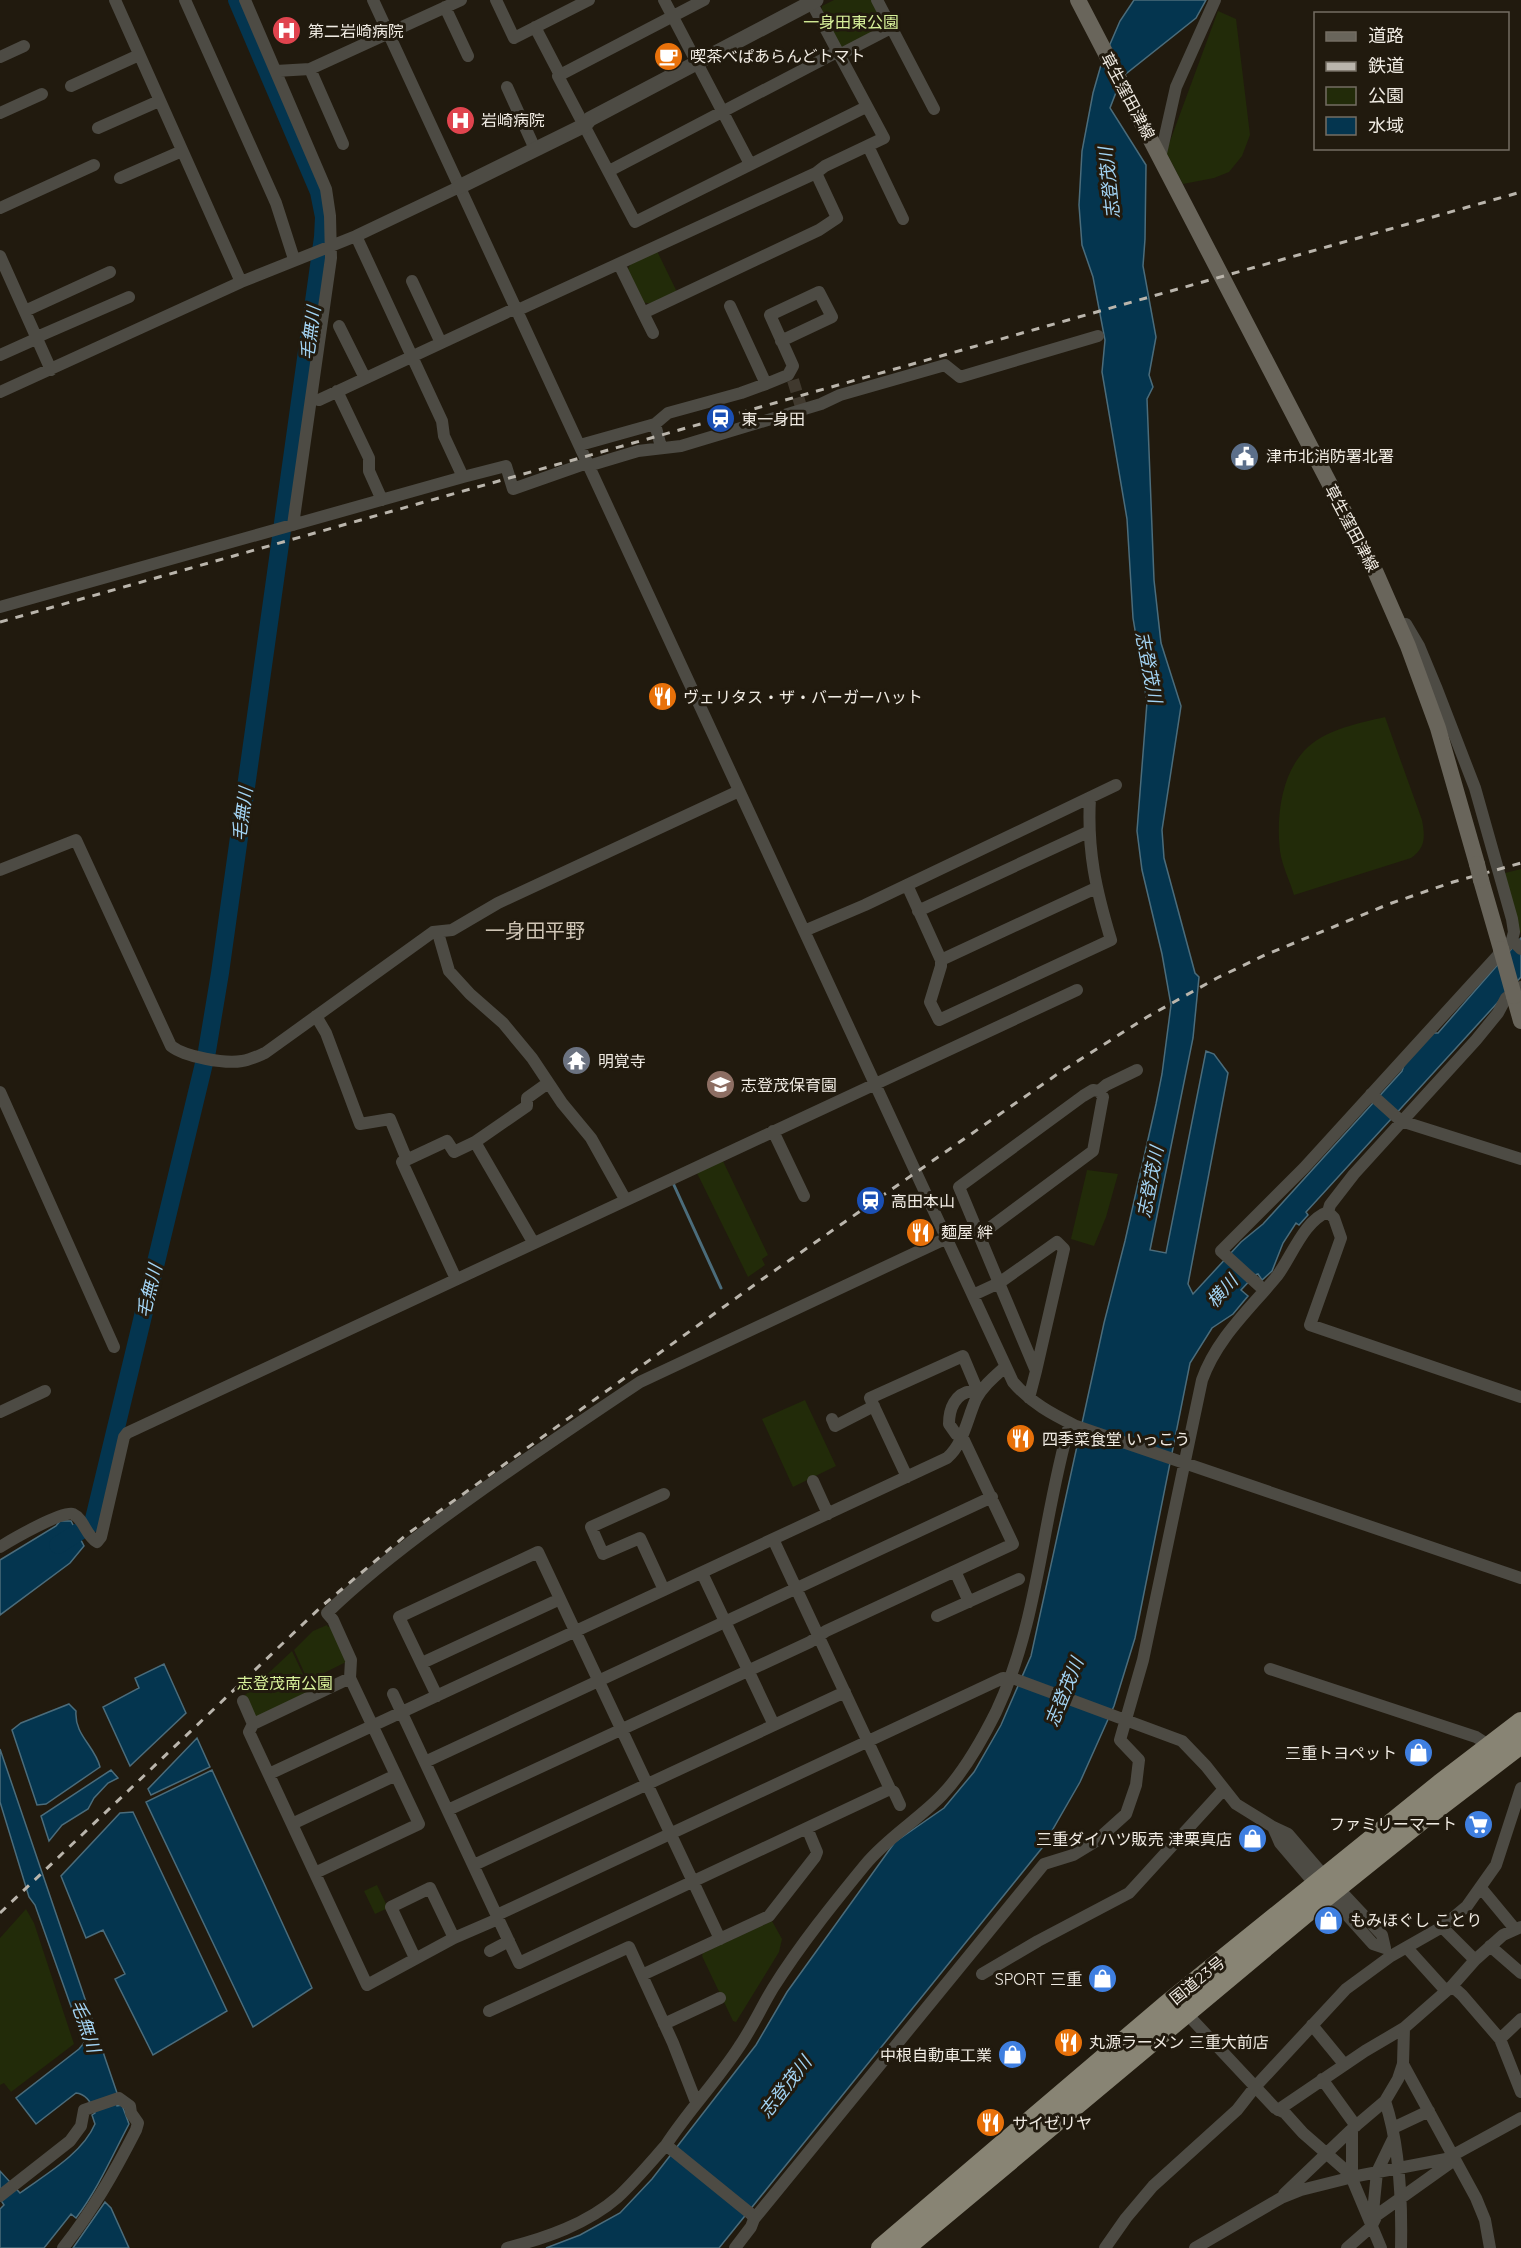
<svg xmlns="http://www.w3.org/2000/svg" width="1521" height="2248" viewBox="0 0 1521 2248" font-family="Quicksand,'Noto Sans JP',sans-serif">
  <style>
    .green { fill: #222b09 }
    .water { fill: #04354f; stroke: #4b6c7b; stroke-width: 1.5 }
    .lines { fill: none; stroke-linecap: round; stroke-linejoin: round }
    .stream { stroke: #4b6c7b; stroke-width: 3 }
    .river { stroke: #04354f; stroke-width: 18 }
    .minor-tunnel { stroke: #40392e; stroke-width: 12; stroke-dasharray: 12 6; stroke-linecap: butt }
    .minor { stroke: #4d4b44; stroke-width: 12 }
    .tertiary { stroke: #4d4b44; stroke-width: 15 }
    .secondary { stroke: #69655b; stroke-width: 16 }
    .trunk { stroke: #888474; stroke-width: 20 }
    .rail { stroke: #bab5ac; stroke-width: 3; stroke-dasharray: 8 8; stroke-linecap: butt }
    .secondary-bridge { stroke: #69655b; stroke-width: 16 }
    .labels { text-anchor: middle; dominant-baseline: central; stroke-width: 6; stroke-linejoin: round; paint-order: stroke }
    .park-label { font-size: 16px; fill: #d7f19a; stroke: #211a0e }
    .poi-label { font-size: 16px; fill: #f0ebe3; stroke: #211a0e; text-anchor: start }
    .street-label { font-size: 16px; fill: #f0ebe3; stroke: #211a0e }
    .water-label { font-size: 18px; font-style: italic; fill: #a3d4f4; stroke: #211a0e }
    .quarter-label { font-size: 20px; fill: #cfc5b5; stroke: #211a0e }
  </style>
  <rect width="100%" height="100%" fill="#211a0e"/>
  <path class="green" d="M834,0H874L886,24L844,49L840,47L822,11V6Z
    M1218,11L1236,19L1250,135L1242,156L1229,172L1214,178L1183,184L1166,152Z
    M657,251L677,292L651,304L642,302L627,271L631,263Z
    M1385,717L1422,820C1425,836 1426,848 1411,858L1294,895C1290,881 1282,866 1280,851C1276,817 1281,772 1308,747C1328,729 1359,723 1385,717Z
    M1521,869V932L1516,937L1505,873Z
    M722,1159L768,1255L762,1259L765,1265L748,1277L696,1171Z
    M1087,1170L1118,1174L1106,1217L1094,1246L1071,1239Z
    M805,1400L836,1466L793,1487L762,1419Z
    M327,1625L328,1627L331,1626L346,1662L308,1681L294,1650L313,1631Z
    M292,1651L311,1691L254,1718L244,1696Z
    M377,1885L388,1908L375,1914L364,1891Z
    M26,1909L34,1923L74,2044L11,2092L4,2083L0,2085V1938Z
    M772,1921L782,1939L779,1952L736,2022L733,2021L702,1956L703,1953Z"/>
  <path class="water" d="M1134,0H1206L1196,18L1122,77L1110,108L1146,165L1145,239L1143,266L1156,337L1149,375L1153,387L1147,399L1154,580L1161,643L1181,706L1162,830L1164,858L1195,973L1199,977L1193,1038L1150,1250L1166,1253L1206,1051L1214,1054L1228,1073L1188,1284L1193,1294L1241,1242L1263,1224L1402,1071L1404,1065L1433,1033H1438L1521,938V977L1306,1212L1308,1215L1299,1225L1296,1223L1283,1243L1272,1271L1262,1280L1258,1274L1255,1275L1241,1290L1248,1296L1233,1314L1212,1328L1190,1363L1135,1638L1114,1706L1080,1782L1042,1848L719,2248H546L580,2235L620,2213L652,2179L756,2045L787,1992L895,1842L944,1808L974,1772L1001,1725L1031,1656L1104,1323L1125,1241L1156,1104L1162,1074L1171,1005L1162,954L1142,870L1137,831L1147,702L1133,618L1127,519L1102,372L1105,340L1093,277L1082,245L1079,205L1082,151L1093,93L1101,65L1120,21Z
    M60,1521H71L84,1546L70,1563L0,1615V1560L56,1526Z
    M164,1664L186,1713L130,1766L103,1707L139,1688L135,1678Z
    M69,1704L76,1711C74,1735 95,1746 100,1767L46,1804L37,1805L12,1730L21,1723Z
    M197,1738L210,1767L151,1795L148,1789Z
    M0,1749L117,2093L114,2095L117,2106L122,2105L129,2124C112,2156 98,2189 76,2218L71,2214L44,2248H0V2209L4,2205L0,2199V2171L20,2193C46,2174 82,2154 95,2124L92,2115L95,2113C92,2104 87,2094 76,2093L36,2124L16,2098L79,2049L84,2043L35,1905L29,1897L0,1802Z
    M111,1770L118,1778L108,1783L94,1798L88,1809L62,1825L49,1841L41,1816Z
    M212,1770L312,1988L253,2027L146,1802Z
    M133,1812L227,2011L153,2055L115,1979L125,1974L103,1930L86,1938L61,1876L120,1813Z
    M105,2202L111,2208L129,2248H73Z"/>
  <g class="lines">
    <path class="stream" d="M673,1183L721,1288"/>
    <path class="river" d="M58,1545L93,1523L207,1051L220,973L323,237L324,217L319,192L237,0"/>
    <path class="minor-tunnel" d="M793,380L802,410"/>
    <path class="minor" d="M115,0L241,282
      M185,0L276,203L294,259
      M245,0L326,189L330,216L331,258L293,525
      M373,0L1013,1382C1031,1403 1052,1414 1076,1426L1521,1578
      M496,0L514,38L589,0
      M664,0L750,164
      M704,0L558,76L635,222L866,107
      M877,0L934,109
      M445,7L468,56
      M535,27L560,75
      M839,55L891,28
      M0,57L24,46
      M310,69L343,144
      M276,71L310,69L461,0
      M71,86L139,55
      M507,87L535,149
      M0,113L42,94
      M98,128L159,101
      M868,146L903,219
      M1160,158L1176,87L1215,0
      M609,171L837,52
      M120,178L182,151
      M0,208L94,165
      M356,236L442,421L444,436L463,477L506,466L513,489L587,463
      M0,256L51,370
      M619,264L643,313L819,230L837,218L816,173
      M412,281L441,343
      M518,310L816,173L825,166L884,138L810,0
      M25,311L110,272
      M643,313L653,333
      M339,326L365,378
      M37,337L129,297
      M0,355L38,338
      M766,384L788,375L793,366L770,315L819,292L832,317L781,341
      M337,391L369,458V471L382,500
      M0,392L241,282L356,236L459,187
      M319,400L516,308
      M655,424L661,447
      M580,445L655,424L668,413L741,393L766,384L730,306
      M588,466L638,451L681,446L821,404L840,395L945,365L960,377L1098,336
      M0,607L463,477
      M1406,624L1419,646L1436,687L1475,788L1512,919L1514,932L1512,940L1521,949
      M0,870L76,840L171,1046C185,1057 225,1064 242,1061C250,1060 258,1056 265,1053L433,932L452,930L498,903L739,791
      M907,885L941,960L1096,888
      M918,911L1088,832
      M804,931L865,905L1116,785
      M438,933L449,971L470,994L503,1023L532,1058L562,1103L591,1138L625,1199
      M941,960V966L930,1002L939,1020L1111,940C1096,890 1087,851 1090,798
      M316,1016L326,1033L360,1124L390,1119L407,1160
      M1099,1091L1106,1085L1137,1070
      M0,1092L114,1347
      M1371,1094L1401,1121L1521,1159
      M773,1131L804,1196
      M475,1142L527,1106V1098L548,1083
      M1328,1212L1330,1205L1354,1174L1476,1040L1498,1013L1506,998L1521,987
      M1057,1242L1064,1249L1036,1371L999,1283Z
      M456,1279L402,1162L447,1141L454,1152L475,1142L533,1242
      M1264,1290L1221,1251L1304,1168L1512,940
      M973,1295L999,1283L959,1187L1083,1096L1093,1090L1099,1091L1103,1097L1093,1151L980,1235
      M1029,1398L1036,1371
      M0,1412L45,1391
      M832,1419L835,1426L874,1406
      M907,1477L870,1398L963,1356L979,1394
      M813,1481L828,1514
      M773,1539L890,1789L894,1792L900,1805
      M0,1547C11,1540 63,1510 73,1514C84,1519 86,1536 97,1542L101,1537L124,1437L127,1433L1077,990
      M955,1571L969,1602
      M702,1573L774,1725
      M664,1590L640,1538L603,1554L591,1527L664,1494
      M327,1613C368,1573 416,1537 462,1504C521,1462 580,1422 640,1382L947,1238
      M937,1616L1019,1579
      M422,1663L560,1599
      M1270,1669L1476,1737L1490,1746
      M350,1678L253,1724L249,1732L367,1985L454,1938L498,1919
      M393,1694L519,1963L890,1789
      M437,1696L399,1617L538,1552L720,1939
      M243,1701L253,1724
      M425,1762L992,1497
      M269,1774L947,1458C964,1443 967,1419 976,1399C983,1386 994,1377 1005,1367
      M448,1810L810,1642L826,1631L1013,1544L962,1436L956,1434L949,1424C949,1409 955,1393 972,1391L979,1394
      M292,1824L396,1775
      M1273,1827L1280,1843L1315,1884
      M474,1865L845,1692
      M315,1873L419,1824L350,1678L351,1660L333,1620L327,1613
      M1338,1888L1382,1935L1385,1948
      M1481,1888L1515,1929
      M1329,1895L1373,1944L1385,1948
      M497,1915L1003,1678L1015,1679L1182,1741L1206,1766L1236,1804L1273,1827L1288,1834L1325,1877
      M1490,1946L1521,1973
      M1407,1948L1446,1991
      M490,1951L509,1941
      M415,1958L391,1907L430,1888L454,1938
      M1475,1960L1503,1935L1521,1927
      M982,1974L1038,1941L1129,1893L1224,1789
      M642,1975L769,1916L815,1857L817,1852L807,1828
      M1452,1986L1462,1995L1500,2039L1521,2092
      M489,2011L629,1947L673,2043L696,2102
      M1187,2014L1275,2108L1285,2113L1303,2133L1350,2174L1381,2248
      M664,2024L720,1998
      M1312,2025L1344,2064
      M1500,2039L1521,2019
      M1403,2064L1476,2198L1485,2220L1490,2248
      M1322,2079L1356,2126
      M1385,2101C1400,2146 1402,2201 1401,2248
      M1278,2110L1365,2051L1404,2028L1452,1986L1475,1960L1442,1927
      M1393,2128L1429,2111
      M1352,2129V2178
      M1284,2194L1352,2129L1385,2101L1398,2079L1403,2064L1404,2028
      M0,2196L70,2141L81,2126L84,2110L119,2098L130,2106L131,2113L138,2123L136,2130C114,2173 93,2210 63,2248
      M754,2219L1044,1864L1073,1855L1096,1841L1126,1814L1136,1785L1139,1760L1120,1740L1143,1660L1202,1380C1217,1338 1249,1310 1277,1276C1291,1258 1304,1220 1328,1212L1334,1218L1341,1238L1310,1325L1521,1397
      M1372,2222L1377,2172L1393,2139
      M507,2248C546,2238 587,2224 618,2197C635,2181 650,2163 666,2145
      M735,2248L751,2227L754,2219L751,2214L666,2145C688,2111 717,2081 739,2047C752,2028 761,2008 773,1988C800,1945 833,1904 865,1865C887,1838 918,1820 942,1795C964,1772 982,1740 996,1712C1039,1621 1042,1518 1070,1423
      M1105,2248L1126,2218L1153,2186L1237,2110L1255,2087L1346,1989L1391,1956L1442,1927L1467,1906L1496,1865L1521,1788
      M1195,2248L1281,2198L1301,2190L1357,2176L1446,2159L1521,2118
      M1347,2248L1371,2227L1377,2215L1450,2163L1452,2159"/>
    <path class="tertiary" d="M459,187L585,125L590,119L816,0"/>
    <path class="secondary" d="M1078,0L1376,573L1408,646L1438,728L1477,864
      M1481,880L1501,949
      M1514,996L1521,1021"/>
    <path class="trunk" d="M881,2248L1165,2006L1440,1784L1521,1722
      M905,2248L1312,1908L1423,1819L1521,1744"/>
    <path class="rail" d="M0,622L1521,192
      M0,1913L322,1606L406,1535L764,1278L1059,1073L1147,1017L1217,978L1265,955L1389,904L1453,882L1521,863"/>
    <path class="secondary-bridge" d="M1477,864L1481,880
      M1501,949L1514,996"/>
  </g>
  <defs>
    <symbol id="hospital-disc" viewBox="-11 -11 22 22"><circle r="9.5" fill="#e0444e" stroke="#211a0e"/><path d="M-5-5h3v3.5h4V-5h3V5h-3V1.5h-4V5h-3Z" fill="#fff"/></symbol>
    <symbol id="cafe-disc" viewBox="-11 -11 22 22"><circle r="9.5" fill="#e8710a" stroke="#211a0e"/><path d="M-5.5-4.5H6V0H3Q3 3.5 0 3.5H-2.5Q-5.5 3.5-5.5 0ZM3-3.2v2h1.7v-2ZM-6 4.5H4V6H-6Z" fill="#fff"/></symbol>
    <symbol id="station-disc" viewBox="-11 -11 22 22"><circle r="9.5" fill="#1a4fb4" stroke="#211a0e"/><path d="M-3-6H3Q5-6 5-4V2Q5 4 3 4L4.5 6H3L1.5 4h-3L-3 6H-4.5L-3 4Q-5 4-5 2V-4Q-5-6-3-6ZM-3.5-4v3h7v-3ZM-3.5 1v1.5H-2V1ZM2 1v1.5H3.5V1Z" fill="#fff"/></symbol>
    <symbol id="civic-disc" viewBox="-11 -11 22 22"><circle r="9.5" fill="#5c6f8a" stroke="#211a0e"/><path d="M-.6-6.5H3V-4.5H.6V-3L4-1V1h2V6H-6V1h2V-1L-.6-3ZM-1.2 2.5V6h2.4V2.5Z" fill="#fff"/></symbol>
    <symbol id="restaurant-disc" viewBox="-11 -11 22 22"><circle r="9.5" fill="#e8710a" stroke="#211a0e"/><path d="M-5-6h1v4h1v-4h1v4h1v-4h1v5L-1.5 .5V6h-2V.5L-5-1ZM5-6V6H3V1.5H1.5Q1.5-4 5-6Z" fill="#fff"/></symbol>
    <symbol id="temple-disc" viewBox="-11 -11 22 22"><circle r="9.5" fill="#6b7280" stroke="#211a0e"/><path d="M0-6L5-2H3V0L6.5 2.5H4V6H1.5V3h-3V6H-4V2.5H-6.5L-3 0V-2H-5Z" fill="#fff"/></symbol>
    <symbol id="school-disc" viewBox="-11 -11 22 22"><circle r="9.5" fill="#8d6e63" stroke="#211a0e"/><path d="M0-5L7-2L0 1L-7-2ZM-4 1L0 2.5L4 1V4Q0 6-4 4Z" fill="#fff"/></symbol>
    <symbol id="shop-disc" viewBox="-11 -11 22 22"><circle r="9.5" fill="#3f7fe0" stroke="#211a0e"/><path d="M-5-2.5h2.3a2.7 3.5 0 0 1 5.4 0H5L5.5 6h-11ZM-1.5-2.5h3a1.5 2.3 0 0 0-3 0Z" fill="#fff"/></symbol>
    <symbol id="supermarket-disc" viewBox="-11 -11 22 22"><circle r="9.5" fill="#3f7fe0" stroke="#211a0e"/><path d="M-6-5.5h2.5l.6 2H6L4.5 2H-2.5L-4.4-4H-6ZM-1.5 3.2a1.3 1.3 0 1 0 .1 0ZM3 3.2a1.3 1.3 0 1 0 .1 0Z" fill="#fff"/></symbol>
  </defs>
  <g fill-rule="evenodd">
    <use href="#hospital-disc" x="270" y="14" width="33" height="33"/>
    <use href="#cafe-disc" x="652" y="40" width="33" height="33"/>
    <use href="#hospital-disc" x="444" y="104" width="33" height="33"/>
    <use href="#station-disc" x="704" y="402" width="33" height="33"/>
    <use href="#civic-disc" x="1228" y="440" width="33" height="33"/>
    <use href="#restaurant-disc" x="646" y="680" width="33" height="33"/>
    <use href="#temple-disc" x="560" y="1044" width="33" height="33"/>
    <use href="#school-disc" x="704" y="1068" width="33" height="33"/>
    <use href="#station-disc" x="854" y="1184" width="33" height="33"/>
    <use href="#restaurant-disc" x="904" y="1216" width="33" height="33"/>
    <use href="#restaurant-disc" x="1004" y="1422" width="33" height="33"/>
    <use href="#shop-disc" x="1402" y="1736" width="33" height="33"/>
    <use href="#supermarket-disc" x="1462" y="1808" width="33" height="33"/>
    <use href="#shop-disc" x="1236" y="1822" width="33" height="33"/>
    <use href="#shop-disc" x="1312" y="1904" width="33" height="33"/>
    <use href="#shop-disc" x="1086" y="1962" width="33" height="33"/>
    <use href="#restaurant-disc" x="1052" y="2026" width="33" height="33"/>
    <use href="#shop-disc" x="996" y="2038" width="33" height="33"/>
    <use href="#restaurant-disc" x="974" y="2106" width="33" height="33"/>
  </g>
  <g class="labels">
    <g class="park-label">
      <text x="851" y="22">一身田東公園</text>
      <text x="285" y="1683">志登茂南公園</text>
    </g>
    <g class="poi-label">
      <text x="308" y="31">第二岩崎病院</text>
      <text x="690" y="56">喫茶べぱあらんどトマト</text>
      <text x="481" y="120">岩崎病院</text>
      <text x="741" y="419">東一身田</text>
      <text x="1266" y="456">津市北消防署北署</text>
      <text x="683" y="697">ヴェリタス・ザ・バーガーハット</text>
      <text x="598" y="1061">明覚寺</text>
      <text x="741" y="1085">志登茂保育園</text>
      <text x="891" y="1201">高田本山</text>
      <text x="941" y="1232">麺屋 絆</text>
      <text x="1042" y="1439">四季菜食堂 いっこう</text>
      <text x="1397" y="1753" text-anchor="end">三重トヨペット</text>
      <text x="1457" y="1824" text-anchor="end">ファミリーマート</text>
      <text x="1232" y="1839" text-anchor="end">三重ダイハツ販売 津栗真店</text>
      <text x="1350" y="1920">もみほぐし ことり</text>
      <text x="1082" y="1979" text-anchor="end">SPORT 三重</text>
      <text x="1089" y="2042">丸源ラーメン 三重大前店</text>
      <text x="992" y="2055" text-anchor="end">中根自動車工業</text>
      <text x="1012" y="2123">サイゼリヤ</text>
    </g>
    <g class="street-label">
      <text transform="translate(1128 96) rotate(62)">草生窪田津線</text>
      <text transform="translate(1352 528) rotate(62)">草生窪田津線</text>
      <text transform="translate(1197 1980) rotate(-39)">国道23号</text>
    </g>
    <g class="water-label">
      <text transform="translate(1109 183) rotate(-96)">志登茂川</text>
      <text transform="translate(310 333) rotate(-82)">毛無川</text>
      <text transform="translate(1149 667) rotate(79)">志登茂川</text>
      <text transform="translate(242 814) rotate(-82)">毛無川</text>
      <text transform="translate(1150 1182) rotate(-79)">志登茂川</text>
      <text transform="translate(149 1291) rotate(-76)">毛無川</text>
      <text transform="translate(1222 1291) rotate(-48)">横川</text>
      <text transform="translate(1064 1692) rotate(-68)">志登茂川</text>
      <text transform="translate(86 2026) rotate(71)">毛無川</text>
      <text transform="translate(785 2087) rotate(-52)">志登茂川</text>
    </g>
    <g class="quarter-label">
      <text x="535" y="930">一身田平野</text>
    </g>
  </g>
  <rect x="1314" y="12" width="195" height="138" fill="#211a0e" stroke="#746e63" stroke-width="1.5"/>
  <rect x="1326" y="32" width="30" height="9" fill="#69655b" stroke="#746e63" stroke-width="1.5"/>
  <text x="1368" y="42" font-size="18" fill="#f0ebe3">道路</text>
  <rect x="1326" y="62" width="30" height="9" fill="#bab5ac" stroke="#746e63" stroke-width="1.5"/>
  <text x="1368" y="72" font-size="18" fill="#f0ebe3">鉄道</text>
  <rect x="1326" y="87" width="30" height="18" fill="#222b09" stroke="#746e63" stroke-width="1.5"/>
  <text x="1368" y="102" font-size="18" fill="#f0ebe3">公園</text>
  <rect x="1326" y="117" width="30" height="18" fill="#04354f" stroke="#746e63" stroke-width="1.5"/>
  <text x="1368" y="132" font-size="18" fill="#f0ebe3">水域</text>
</svg>
